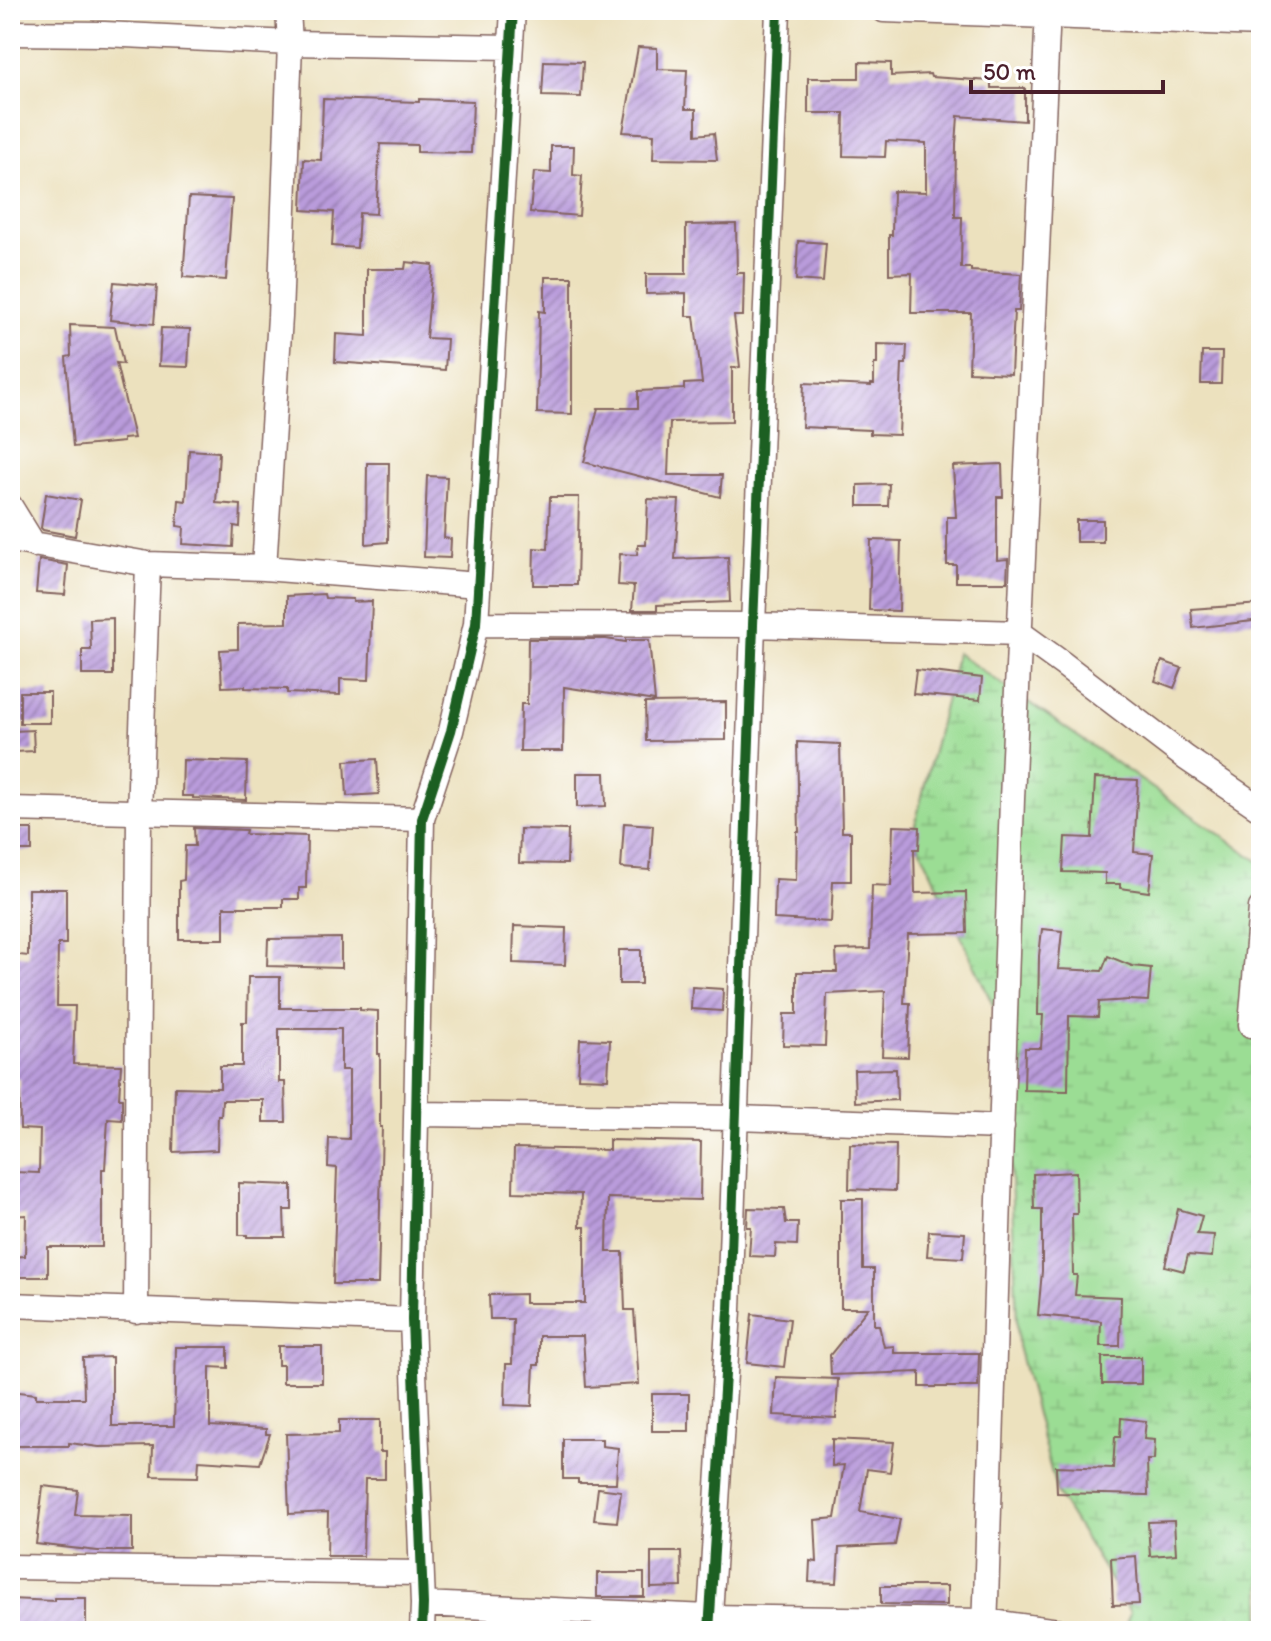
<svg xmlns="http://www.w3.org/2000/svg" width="1271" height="1641" viewBox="0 0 1271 1641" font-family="Itim,sans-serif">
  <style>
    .wetland { fill: url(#wetland-marsh); stroke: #727e60; stroke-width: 2 }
    .building { fill: url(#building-hatch) }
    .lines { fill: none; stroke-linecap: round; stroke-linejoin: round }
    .minor-casing { stroke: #83635e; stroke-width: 27 }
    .minor { stroke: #fff; stroke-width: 24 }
    .cycleway-casing { stroke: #fff; stroke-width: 15 }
    .cycleway { stroke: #1b5e20; stroke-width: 10 }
  </style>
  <defs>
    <pattern id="wetland-marsh" width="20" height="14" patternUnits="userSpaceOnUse" patternTransform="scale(2)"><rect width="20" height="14" fill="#9bdd94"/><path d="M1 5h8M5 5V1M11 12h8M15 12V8" fill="none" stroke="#87bd80"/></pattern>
    <pattern id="building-hatch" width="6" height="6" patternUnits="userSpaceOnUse" patternTransform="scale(2)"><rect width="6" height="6" fill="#b99bdb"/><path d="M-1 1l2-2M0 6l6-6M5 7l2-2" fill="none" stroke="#987eb2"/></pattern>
  </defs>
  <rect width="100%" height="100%" fill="#fff"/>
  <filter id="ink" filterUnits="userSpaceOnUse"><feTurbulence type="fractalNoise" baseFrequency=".0125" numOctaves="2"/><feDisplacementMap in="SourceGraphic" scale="16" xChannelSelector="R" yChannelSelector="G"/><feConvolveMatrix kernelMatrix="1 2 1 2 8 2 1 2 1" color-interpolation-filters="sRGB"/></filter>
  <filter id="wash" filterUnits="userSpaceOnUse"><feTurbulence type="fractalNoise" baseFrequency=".006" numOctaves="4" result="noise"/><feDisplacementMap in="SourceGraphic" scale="32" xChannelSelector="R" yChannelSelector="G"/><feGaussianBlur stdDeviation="1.8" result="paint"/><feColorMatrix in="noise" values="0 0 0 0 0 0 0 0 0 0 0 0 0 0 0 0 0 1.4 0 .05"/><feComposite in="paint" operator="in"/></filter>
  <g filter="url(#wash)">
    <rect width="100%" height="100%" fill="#ece1be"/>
    <path class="wetland" d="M957,653L1261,863V1631H1124L1130,1612L1057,1493L1018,1346L1005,1031L913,833Z"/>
    <g id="blocks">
      <path class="building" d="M638,47L657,48V69L687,70L685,109H696V135L714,133L717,160L653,159L654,134L623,132Z
        M544,61L583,62L581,97L542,96Z
        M859,62L891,63V76L930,74L931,77L991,81V88H1025V121L958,116L956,144L955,217H962L961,268H971V271L1021,274L1019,311H1014L1011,374L969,372L971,313H911L912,273L889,274V235H892L893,191L926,192V143L886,141L885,157L843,156L844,113H808V78H859Z
        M323,99L419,102V99L473,101L471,153L417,152V145L380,144L376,214L359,213L357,248L332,246L334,212L302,210L304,159L321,160Z
        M551,146H574L573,175L582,176L579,216L530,212L534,172L551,173Z
        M189,197L232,199L226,280L183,277Z
        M736,224L737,273H744L743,316H734L740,367L732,368V421L670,422L668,475H722L720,497L584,462L598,408H638V391L684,389V384L702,383L694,316H686V293L646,294V274H686V225Z
        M798,241L826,243L823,282L796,280Z
        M406,262L433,265L426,338L447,339L445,370L335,362L336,334L367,336V269H405Z
        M545,277H572V414L537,413L539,311L545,312Z
        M114,282L157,286L154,324L110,320Z
        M70,325L115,327L123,364L116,363L134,438L123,439V442L73,447L66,357L71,356Z
        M161,328L190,329L188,367L159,366Z
        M877,344L907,345L906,364H902L899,435L870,434V430L802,427L804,383L871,386V384H874V364H877Z
        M1202,352H1222L1221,384H1201Z
        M189,450L219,452L216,503L241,505L240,527L234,526L233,547L183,544L184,527L177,526L179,500L186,501Z
        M367,463H389L388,542L366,544Z
        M1002,464L1003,497H997V560L1008,559L1007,582H956V565H947V517H956L953,466Z
        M427,476L447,477L444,538L451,539L450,558L424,557Z
        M889,484L888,506H858V485Z
        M46,494L81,500L75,536L43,530L41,528Z
        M550,497H579L577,585H533L534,548L548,549Z
        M648,499L679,500L675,559L728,557L730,602L657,605V610H632L634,586L618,585L620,554L637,555L638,545H646Z
        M1076,520H1103V542H1076Z
        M871,540L901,541L899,611L869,610Z
        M39,560L68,565L65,595L36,593Z
        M324,594L325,598L353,599V602L372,601L369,680L340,679V695L287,693V689L245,688V686L222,687L220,650L238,649V624L287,623V596Z
        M1261,604V620L1193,628L1191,609Z
        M113,618V675H82V650H91L90,619Z
        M528,639H606L626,642V640H649L655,701L564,687L563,751H520L521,704H527Z
        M1162,661L1182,668L1174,688L1155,681Z
        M916,670L982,678L980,700L913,694Z
        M20,692H50V723H20Z
        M726,702V740L646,741L645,703Z
        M33,730L34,751L15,752L14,731Z
        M797,742L840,744L842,832H851V881H833L831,922L774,919L775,879L796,880L797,832H799Z
        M377,759L379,794L347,796L345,761Z
        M183,760L247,762L246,800L193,798V796H182Z
        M577,773H605L606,806L577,807Z
        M1095,778L1138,780L1134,852L1153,854L1149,892L1120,888V884H1105V873L1063,872L1065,837L1092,838Z
        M624,823L653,825L650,870L621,868Z
        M893,826L920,827L919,849H914L915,893L966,892L967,933L908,934L904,1003H910L908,1057L882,1056L885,991L827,994L825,1046L783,1045L784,1014H797V972H837L836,950L870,949L872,885L891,886Z
        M194,828L246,830L245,834L307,836L306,888H299V899H283V907H224V939H179V881L184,880L185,846H195Z
        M10,829H32V851H10Z
        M520,829L568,830L567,864L519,863Z
        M28,889H66V944H58L57,1006H75L73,1064L121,1065L119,1098H122V1120L108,1119L105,1169H102V1247H48V1277H10V1257L25,1256L26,1215L10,1216V1187H12L13,1172L39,1173L40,1130L20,1129L19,1079H10V954L28,956Z
        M514,926L566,928L565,965L513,963Z
        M1042,929L1062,931L1058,969L1102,971L1108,956L1132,966L1151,968L1148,1001L1129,1000L1099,1002L1098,1017L1069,1016L1068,1091L1024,1090L1025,1048H1041L1043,1015H1038L1039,956Z
        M341,938V968L267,966L268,939Z
        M619,950H641V984H619Z
        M248,977H280V1008H360V1010L378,1011V1054H380V1127H382L378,1284H333L337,1168L328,1167L329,1138L349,1139V1070H341V1029H279V1082H285L286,1122H263V1100H222L221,1116H218L217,1150L173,1152L175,1087L220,1088V1066H242V1022H247Z
        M692,987L723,989L722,1011L691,1009Z
        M580,1039L610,1040L608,1079L578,1078Z
        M896,1069L897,1100L855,1102L854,1070Z
        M609,1140L701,1142L700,1200L608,1198L607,1252H623L625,1310H634L639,1384L586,1387L583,1336H539V1365H534L532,1406L505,1405L506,1364H512L513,1319H490L489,1295L525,1294V1303H585V1227H580L581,1194L513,1192L514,1148L609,1150Z
        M850,1144L896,1145L895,1191L849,1189Z
        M1076,1172L1077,1214H1072L1073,1275H1077L1075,1295L1121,1297L1120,1346H1100L1101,1321L1038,1315L1042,1271V1209H1034L1033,1174Z
        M239,1183L292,1185V1210H284L285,1237H247V1235H239Z
        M841,1199H863V1269H874V1325H879L884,1347L894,1346V1353H979L978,1387H920V1372L831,1375L830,1355L868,1308H841Z
        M748,1208L784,1209L786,1223H798L797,1245L776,1244L775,1257L749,1256L751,1227H747Z
        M1178,1209L1202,1216L1197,1234L1214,1235L1212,1257L1188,1255L1184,1271L1165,1266Z
        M929,1231L965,1233L963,1258L927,1256Z
        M752,1314L790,1319L784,1367L747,1363Z
        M278,1346H322V1383H283V1365H278Z
        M176,1347H228V1368L210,1367V1426L266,1429V1434H270L260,1464L199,1460L198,1477L152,1476L153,1446L99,1447L69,1443V1446H10V1391L36,1394V1398H84L83,1358L112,1357V1426H174Z
        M1102,1357H1141V1384H1102Z
        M776,1377L838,1379L836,1418L774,1415Z
        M652,1394H689V1431H652Z
        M1121,1418L1146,1421L1144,1439L1155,1440L1154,1460H1147L1148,1495L1057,1493L1056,1466L1113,1468L1115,1437H1120Z
        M339,1420H380V1452H385V1479H365L363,1556H327L328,1512L289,1514L286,1434L339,1433Z
        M563,1439H602V1446L618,1448L616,1483H578V1479H563Z
        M832,1439L894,1442L890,1472L867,1469L860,1512L900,1519L895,1545L839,1548L837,1583L809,1582L810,1561L817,1562L815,1520L835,1518L844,1465L832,1466Z
        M43,1486L78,1490L75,1515L132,1516V1551H98L36,1544Z
        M598,1488L621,1491L617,1522L594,1520Z
        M1174,1521L1176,1554L1150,1556L1148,1522Z
        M651,1552H681L682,1587L651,1588Z
        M1136,1556L1139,1604L1113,1605L1111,1558Z
        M597,1573H644V1597H597Z
        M881,1586H947V1605L881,1604Z
        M54,1598H86V1631H10V1599L54,1601Z"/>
    </g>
  </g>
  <g filter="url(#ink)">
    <use href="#blocks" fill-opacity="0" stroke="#83635e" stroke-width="2"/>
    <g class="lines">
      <defs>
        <path id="minor" d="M884,10L1261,24
          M10,33L104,34L290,43L510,47
          M10,506L34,545
          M10,540L148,564L264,568L478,585
          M264,568L280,317L290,43L288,10
          M476,624L753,625L1020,633L1063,664L1186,758L1261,809
          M10,809L422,819
          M1251,1025L1261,908
          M417,1114L736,1118L1002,1127
          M10,1305L412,1320
          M136,1311L139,813L148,564
          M10,1567L421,1573
          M423,1604L709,1617L985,1621L1058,1631
          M422,1631L423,1604L412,1320L422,819L451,731L476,624L513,10
          M709,1631L729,1310L753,625L778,10
          M985,1631L1012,799L1048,10"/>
      </defs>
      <use href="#minor" class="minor-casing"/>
      <use href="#minor" class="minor"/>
      <defs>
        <path id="cycleway" d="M422,1631L423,1604L412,1320L422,819L451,731L476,624L513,10
          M709,1631L729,1310L753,625L778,10"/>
      </defs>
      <use href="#cycleway" class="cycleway-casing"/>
      <use href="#cycleway" class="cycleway"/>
    </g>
  </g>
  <rect width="1271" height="1641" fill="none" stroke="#fff" stroke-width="40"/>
  <path d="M971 80v12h192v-12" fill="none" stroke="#4a1f2b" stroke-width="4"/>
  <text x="983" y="80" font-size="24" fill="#4a1f2b" stroke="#ffffff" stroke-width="6" paint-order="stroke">50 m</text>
</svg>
